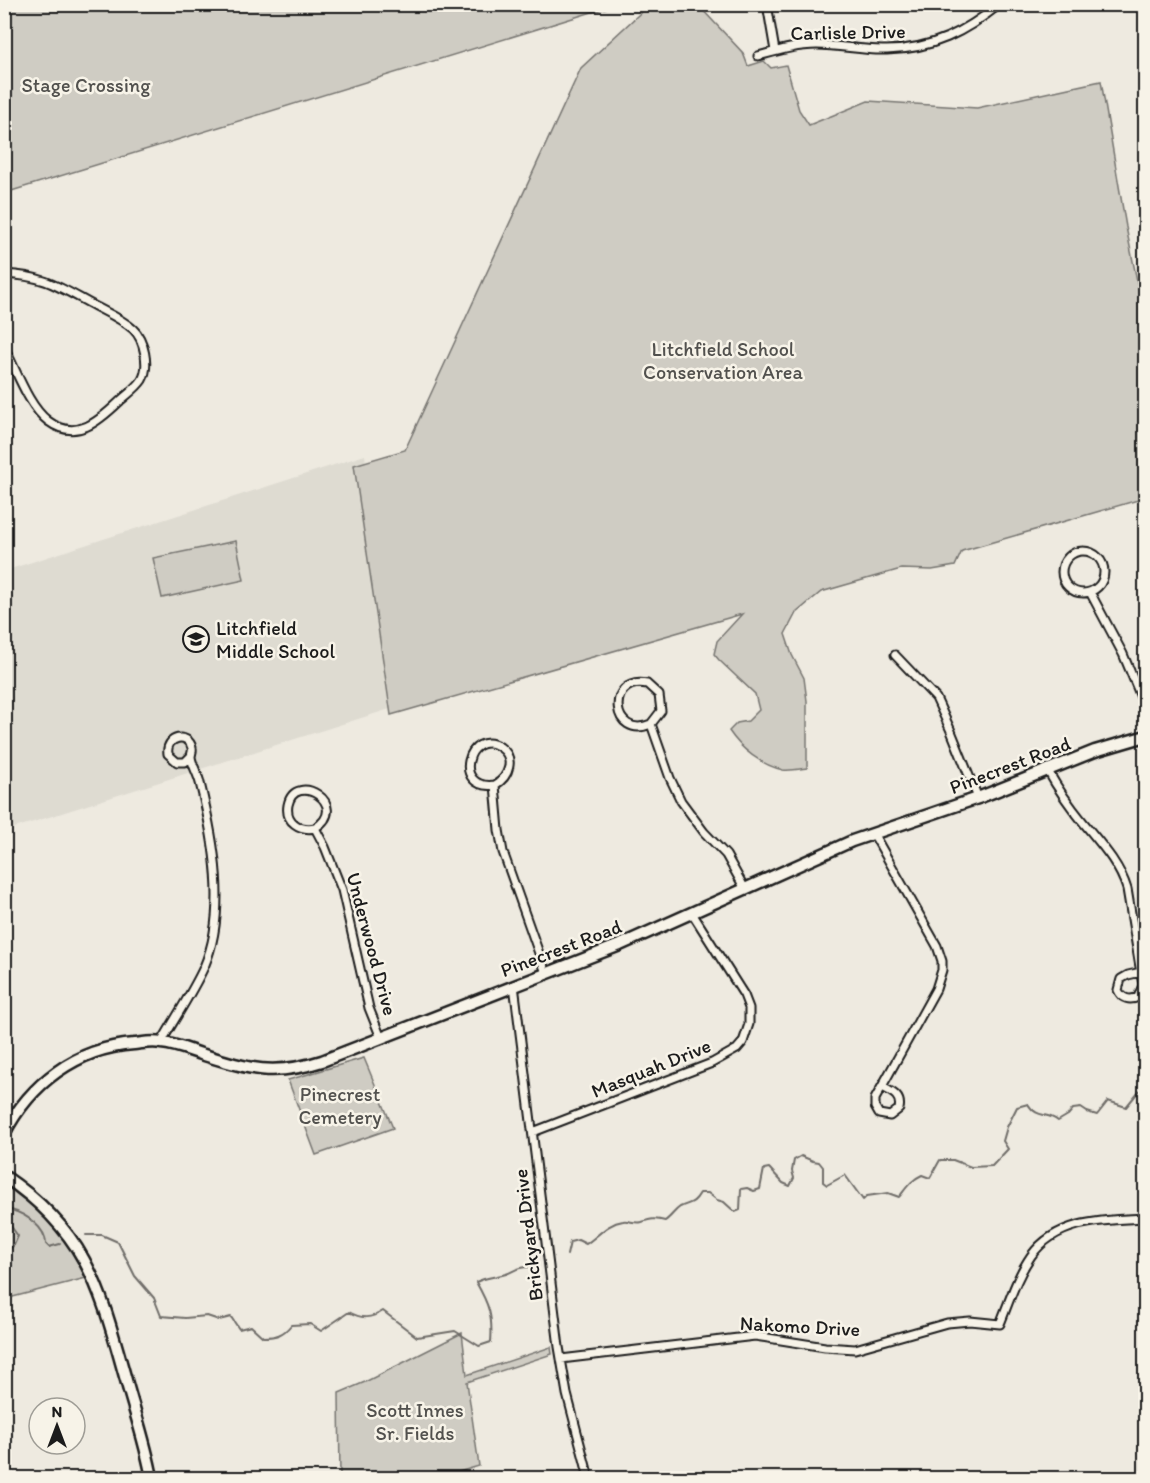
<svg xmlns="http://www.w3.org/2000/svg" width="1150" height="1483" viewBox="0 0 1150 1483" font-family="Itim,sans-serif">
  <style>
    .built { fill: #dedbd1 }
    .green { fill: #cfccc3; stroke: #767470; stroke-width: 1.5 }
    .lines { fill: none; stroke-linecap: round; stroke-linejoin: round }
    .stream { stroke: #6f6d69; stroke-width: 2 }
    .street-casing { stroke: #1c1c1c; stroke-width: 11 }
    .secondary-casing { stroke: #1c1c1c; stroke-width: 15 }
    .street { stroke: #f7f3e8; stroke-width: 7 }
    .secondary { stroke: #f7f3e8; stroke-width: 10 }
    .labels { text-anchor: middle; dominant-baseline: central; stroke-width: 5; stroke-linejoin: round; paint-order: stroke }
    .street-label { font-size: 20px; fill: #1c1c1c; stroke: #f7f3e8 }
    .park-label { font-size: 20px; fill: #52514e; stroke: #f7f3e8 }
    .poi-label { font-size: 20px; fill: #1c1c1c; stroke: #f7f3e8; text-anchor: start }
  </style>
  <rect width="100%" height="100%" fill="#eeeae0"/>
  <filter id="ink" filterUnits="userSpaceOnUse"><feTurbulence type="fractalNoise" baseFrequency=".0167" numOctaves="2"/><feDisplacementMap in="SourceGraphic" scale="12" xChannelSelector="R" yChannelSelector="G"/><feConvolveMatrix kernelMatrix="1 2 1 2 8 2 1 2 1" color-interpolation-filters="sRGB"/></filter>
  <g filter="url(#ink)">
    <path class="built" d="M365,455L396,707L5,831L4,571Z"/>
    <path class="green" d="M5,4H615V5L5,193Z
      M650,4L698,5L743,53L748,66L764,61L771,68L786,65L799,110L809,125L868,101L977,108L1101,81L1126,227L1145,320V498L962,551L955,566L932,570L901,569L821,592L796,613L785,634L792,655L804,678L807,701V768C800,769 790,771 783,770C761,765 741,749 729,731L737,723L748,721L759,710L755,694L719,660L714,654L717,641L742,614L391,715L354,465L405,450L581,68Z
      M236,541L244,580L162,598L153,558Z
      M364,1058L393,1128L316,1155L288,1080Z
      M5,1185C26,1201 49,1218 65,1241C73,1252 79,1266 86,1278L5,1299Z
      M462,1333L467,1375L551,1347L552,1354L467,1382L479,1466L438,1478H340L339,1393L365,1382Z"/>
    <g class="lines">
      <path class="stream" d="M86,1235H102L118,1242L135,1276L154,1298L161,1316L185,1318L207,1316L219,1320L231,1317L239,1329L251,1326L263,1337C276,1337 283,1335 291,1325L310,1324L321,1331L349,1312C361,1319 371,1319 383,1311L417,1337L455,1331L479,1346L491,1342C493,1316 489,1305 476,1282C486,1277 495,1277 506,1274C516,1270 518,1267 530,1267
        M4,1254L14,1245L18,1236L5,1218L7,1212L11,1210C26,1214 46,1228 46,1244L49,1247L60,1244
        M567,1255L570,1242L578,1240L586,1244C598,1236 608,1223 623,1221C629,1220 635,1224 642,1222C651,1219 655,1218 665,1221C671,1217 674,1211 680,1207C690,1202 693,1205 700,1193H708L717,1200L724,1202L735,1212L740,1210L741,1189L747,1188L754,1191L760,1189L764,1169L769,1168L783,1183L790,1186L794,1178L792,1171L794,1160L801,1156L813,1161L819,1162L823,1167V1182L827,1185L845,1175L863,1200L867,1196L888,1193L899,1197C907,1187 911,1180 922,1175L930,1178L940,1160H953L971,1167L992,1166L1008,1149L1003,1141L1007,1127L1017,1107L1028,1104C1037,1119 1047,1112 1058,1121L1068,1115L1073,1109L1081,1108L1087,1112L1097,1115L1108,1101L1126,1107L1139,1091L1146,1090"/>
      <defs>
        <path id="street" d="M767,4L775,51
          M758,56C777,51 797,45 817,45C841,45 863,51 887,50C933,49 965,32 1000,4
          M4,274C43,276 56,285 89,303C103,311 121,318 133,329C144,339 150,366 142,380C136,389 126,395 119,402C99,421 76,442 48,421C28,406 16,369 4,347
          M1062 572a21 21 0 1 1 42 0a21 21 0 1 1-42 0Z
          M1090,592L1123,654L1146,709
          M895,655L936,698L951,731L978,798
          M651,724C611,741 605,676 647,684L659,695L661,711L651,724L670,778L681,801L704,832L726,855L745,889
          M1048,771C1058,789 1070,806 1083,822C1100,843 1119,863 1127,889L1143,985L1138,997C1130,1001 1122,999 1118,990L1121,979L1128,975L1141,972
          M495,785C451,791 468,727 500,747C516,758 509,777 495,785L499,830L503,852L546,973
          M315,828C300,831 285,822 288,805C295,770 352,805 315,828L325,847L342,890L369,1008L381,1038
          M873,833L937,946L942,961V970L936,989L875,1099V1107L879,1114L890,1116L899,1109C902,1096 892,1092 882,1087
          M514,985L559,1347L567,1394L589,1478
          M161,1043C175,1018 192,993 204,967C228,911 214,840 200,783C198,774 192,765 191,757C191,754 193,751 192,748C189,732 165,736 168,754L177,762H185L191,756
          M533,1132L712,1063L737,1049L743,1042L749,1024V1008L744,995L692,913
          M561,1359L755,1336L825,1347L855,1349L947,1323L970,1321L1000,1324C1009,1302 1017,1276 1031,1256C1057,1219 1105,1220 1146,1218"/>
        <path id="secondary" d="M4,1134C30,1084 76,1048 134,1044C143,1043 153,1041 161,1043C175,1044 189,1050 201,1054C249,1069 273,1077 322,1061L620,945L852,841L978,798L1095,751L1146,736
          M4,1176C88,1233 100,1289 126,1380C135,1413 146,1445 152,1478"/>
      </defs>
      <use href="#street" class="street-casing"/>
      <use href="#secondary" class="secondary-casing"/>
      <use href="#street" class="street"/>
      <use href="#secondary" class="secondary"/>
    </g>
  </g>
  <defs>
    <symbol id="school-ring" viewBox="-11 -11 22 22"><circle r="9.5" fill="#f7f3e8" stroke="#1c1c1c" stroke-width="1.5"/><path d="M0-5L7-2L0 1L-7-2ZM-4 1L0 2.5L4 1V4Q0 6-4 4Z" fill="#1c1c1c"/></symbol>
  </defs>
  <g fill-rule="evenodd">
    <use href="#school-ring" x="181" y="624" width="30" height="30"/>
  </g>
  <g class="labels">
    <g class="street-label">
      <text transform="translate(848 32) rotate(-1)">Carlisle Drive</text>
      <text transform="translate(1010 765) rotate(-21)">Pinecrest Road</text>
      <text transform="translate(372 944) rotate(75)">Underwood Drive</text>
      <text transform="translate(561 948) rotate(-21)">Pinecrest Road</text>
      <text transform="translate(651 1068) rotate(-22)">Masquah Drive</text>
      <text transform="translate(528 1235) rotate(-97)">Brickyard Drive</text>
      <text transform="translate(800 1326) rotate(3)">Nakomo Drive</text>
    </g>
    <g class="park-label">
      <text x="86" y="85">Stage Crossing</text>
      <text x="723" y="349">Litchfield School<tspan x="723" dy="23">Conservation Area</tspan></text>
      <text x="340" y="1094">Pinecrest<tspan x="340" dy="23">Cemetery</tspan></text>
      <text x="415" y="1410">Scott Innes<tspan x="415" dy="23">Sr. Fields</tspan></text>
    </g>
    <g class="poi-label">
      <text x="216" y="628">Litchfield<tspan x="216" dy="23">Middle School</tspan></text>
    </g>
  </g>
  <rect width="1150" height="1483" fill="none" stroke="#f7f3e8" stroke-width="24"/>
  <rect x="12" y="12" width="1126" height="1459" fill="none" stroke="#1c1c1c" stroke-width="2" filter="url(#ink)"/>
  <g transform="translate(57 1426)"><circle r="28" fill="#f7f3e8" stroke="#9f9d96" stroke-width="1.5"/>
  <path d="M0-4.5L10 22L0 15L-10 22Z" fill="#1c1c1c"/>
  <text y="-9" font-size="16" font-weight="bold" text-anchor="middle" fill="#1c1c1c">N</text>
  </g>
</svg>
